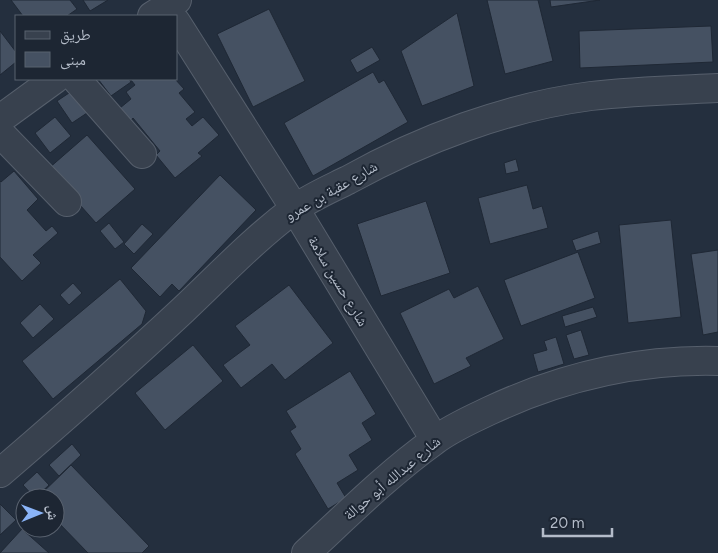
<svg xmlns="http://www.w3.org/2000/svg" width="718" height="553" viewBox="0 0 718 553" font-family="Figtree,'Noto Naskh Arabic',sans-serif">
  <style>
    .building { fill: #455162; stroke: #1f2835 }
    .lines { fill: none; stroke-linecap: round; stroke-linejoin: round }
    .minor-casing { stroke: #565f6c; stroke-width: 30 }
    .minor { stroke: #38414e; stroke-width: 28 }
    .labels { text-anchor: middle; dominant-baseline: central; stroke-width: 4; stroke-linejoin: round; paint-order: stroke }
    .street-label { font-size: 15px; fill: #b4bcc9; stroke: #1d2633 }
  </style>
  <rect width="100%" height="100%" fill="#242f3e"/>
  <path class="building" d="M11,0H70L77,9L67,16H23Z
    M83,0H108L90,11Z
    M487,0H538L553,61L505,74Z
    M550,0H600L551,7Z
    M269,9L305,81L253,107L217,34Z
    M457,13L474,86L422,106L401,51Z
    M711,26L713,62L580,68L579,31Z
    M0,31L16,52V62L0,75Z
    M372,47L380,60L357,73L350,60Z
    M373,72L379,83L384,80L408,122L313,176L284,123Z
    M98,79H129L131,82L111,96Z
    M132,79H175L184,89L179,93L195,112L186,119L192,126L203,117L219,135L198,153L202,156L175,178L156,155L160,151L133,118L130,121L120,108L131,99L126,92L135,85L131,80Z
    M75,89L90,111L72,123L57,101Z
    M55,117L71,136L50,153L35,133Z
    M87,135L135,189L96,223L48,169Z
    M516,159L519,171L506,174L504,163Z
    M14,171L38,199L27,210L46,231L52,226L58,233L33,255L41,263L22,281L0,257V181L1,182Z
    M220,175L256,210L179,291L172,284L160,297L131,268Z
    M527,185L533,209L542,206L548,228L490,244L478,198Z
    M426,201L450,273L381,296L357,224Z
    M671,220L681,317L628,323L619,225Z
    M109,223L124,242L115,249L100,231Z
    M142,224L153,234L134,254L124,244Z
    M598,231L601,243L576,251L572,240Z
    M718,250V332L703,335L691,254Z
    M578,252L595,298L521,326L504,280Z
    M120,279L146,311L142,324L53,399L22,361Z
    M73,283L82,293L69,305L60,295Z
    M289,285L333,343L285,380L272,364L241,388L223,365L250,345L235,326Z
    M478,286L504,339L466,358L471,366L434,384L400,313L449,289L454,298Z
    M40,304L54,319L33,338L20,323Z
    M593,307L597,317L565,327L562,316Z
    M581,330L589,355L574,359L566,335Z
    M556,337L564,364L538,372L533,354L547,350L544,341Z
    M193,345L223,381L165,430L135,393Z
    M350,371L376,414L362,423L372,440L349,455L358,470L337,483L346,498L328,509L295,454L301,449L290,431L296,427L286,411Z
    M72,444L81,455L59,476L49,465Z
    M71,465L149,546L142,553H88L55,519V498H37Z
    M37,472L49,485L35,498L23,485Z
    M0,504L16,520L0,535Z
    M22,529L49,553H0Z"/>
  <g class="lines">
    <defs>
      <path id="minor" d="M152,16L177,0
        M176,22L295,209L435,440
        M76,79L142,154
        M0,119L55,79
        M0,133L67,202
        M0,473C62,420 123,366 183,310C219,276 253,240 293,210C309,198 330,189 348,180C422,139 507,107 591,96C633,91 676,90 718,88
        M306,553C347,515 388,474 434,441C451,428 472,419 491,410C562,377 639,359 718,361"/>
    </defs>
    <use href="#minor" class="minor-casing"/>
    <use href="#minor" class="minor"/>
  </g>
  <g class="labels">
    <g class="street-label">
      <text transform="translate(331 191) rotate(-30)">شارع عقبة بن عمرو</text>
      <text transform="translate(338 281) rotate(59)">شارع حسين سلامة</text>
      <text transform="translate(392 478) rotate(-40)">شارع عبدالله أبو حوالة</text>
    </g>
  </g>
  <rect x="15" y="15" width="162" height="65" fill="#1d2633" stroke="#59626f"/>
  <rect x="25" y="31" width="25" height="8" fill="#38414e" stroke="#59626f"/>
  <text x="60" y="40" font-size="15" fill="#b4bcc9">طريق</text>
  <rect x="25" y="52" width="25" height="15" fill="#455162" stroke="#59626f"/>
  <text x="60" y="65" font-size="15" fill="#b4bcc9">مبنى</text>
  <g transform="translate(40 513) rotate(89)"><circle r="24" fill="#1d2633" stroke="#59626f"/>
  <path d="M0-4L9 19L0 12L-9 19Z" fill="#8ab4f8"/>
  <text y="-8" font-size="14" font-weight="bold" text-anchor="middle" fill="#b4bcc9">ش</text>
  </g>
  <path d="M543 528v8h69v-8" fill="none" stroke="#b4bcc9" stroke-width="2.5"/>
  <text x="550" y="528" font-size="15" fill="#b4bcc9" stroke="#1d2633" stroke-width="4" paint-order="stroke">20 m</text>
</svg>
